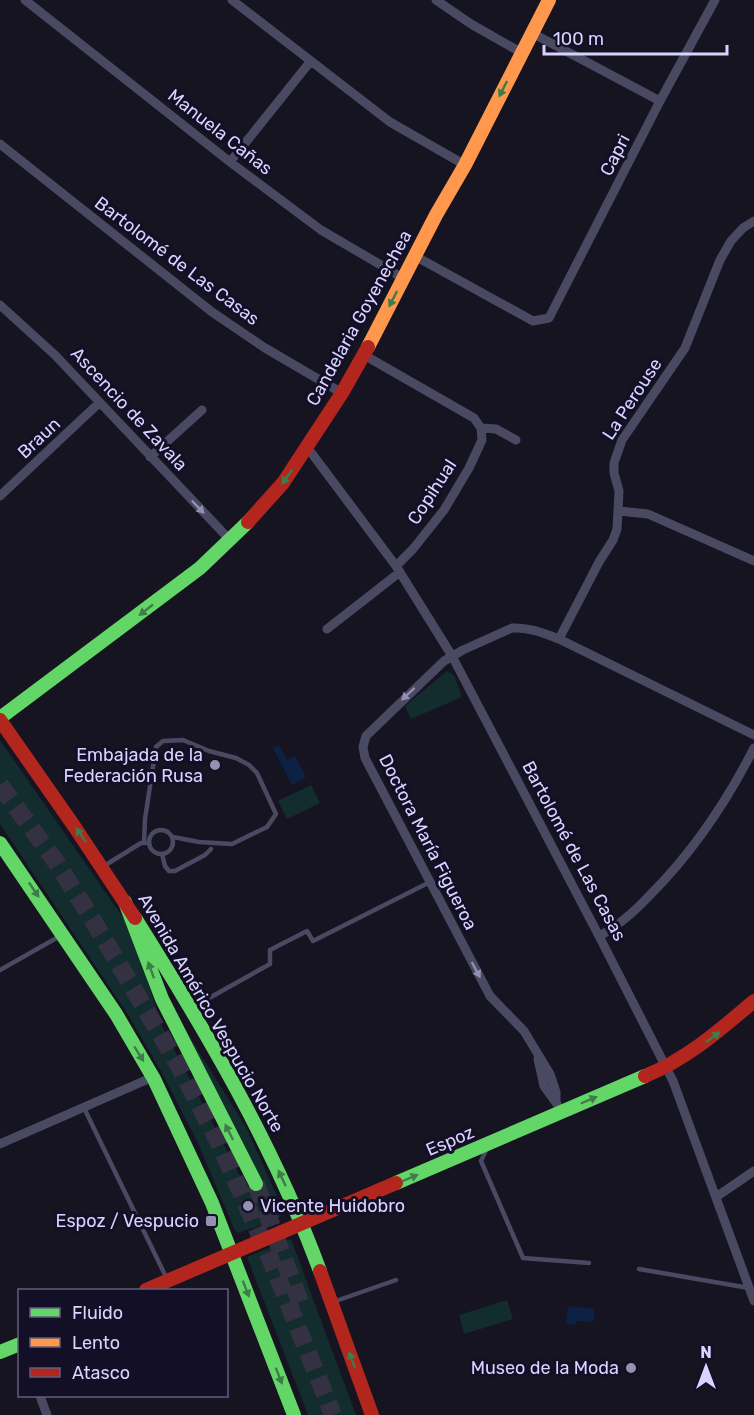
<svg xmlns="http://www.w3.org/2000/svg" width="754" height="1415" viewBox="0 0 754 1415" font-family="Rubik,sans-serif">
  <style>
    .green { fill: #132c2d }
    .water { fill: #0d2144 }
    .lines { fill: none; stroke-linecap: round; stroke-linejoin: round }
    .highway-tunnel { stroke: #333142; stroke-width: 18; stroke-dasharray: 18 9; stroke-linecap: butt }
    .lane { stroke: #4a4962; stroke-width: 4.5 }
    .street { stroke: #4a4962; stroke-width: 9 }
    .fast { stroke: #63d668; stroke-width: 14 }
    .slow { stroke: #ff974d; stroke-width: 14 }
    .jam { stroke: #b3261e; stroke-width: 14 }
    .oneway { fill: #3f7c4a }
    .oneway2 { fill: #928eb0 }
    .poi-dot { fill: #9591b1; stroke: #130f26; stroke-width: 2 }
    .labels { text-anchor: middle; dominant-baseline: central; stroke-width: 6; stroke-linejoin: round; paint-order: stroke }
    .street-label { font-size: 18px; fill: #d9d4ff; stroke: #130f26 }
    .poi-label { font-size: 18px; fill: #d9d4ff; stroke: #130f26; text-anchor: end }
  </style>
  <rect width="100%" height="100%" fill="#161421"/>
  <path class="green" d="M447,671L454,675L462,697L411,719L405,706Z
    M0,740L126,922L143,967L161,1024L247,1189L259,1184L179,1020L247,1129L284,1212L278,1219L238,1233L235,1231L197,1141L163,1075L127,1013L0,824Z
    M311,785L320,803L287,819L278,801Z
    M291,1239L356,1415H308L247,1257Z
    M507,1300L513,1319L464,1334L459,1315Z"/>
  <path class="water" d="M279,745L287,760L295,756L306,777L292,785L273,748Z
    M568,1306L595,1309L593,1322L576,1321L575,1325L566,1324Z"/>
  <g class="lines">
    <path class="highway-tunnel" d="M0,785L56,862L91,917L179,1066L219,1143L270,1258L333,1415
      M256,1184L300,1302"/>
    <path class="lane" d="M149 842a12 12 0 1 1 24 0a12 12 0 1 1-24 0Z
      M144,842L145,819L156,747L163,741L183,740L209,751L236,758L249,765L257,773L276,814L267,827L232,844L199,842L173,837
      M162,854L165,866L169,871H175L205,855L211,849
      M104,866L141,843H146
      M0,970L60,936
      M193,1007L270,964V950L307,931L313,941L430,882
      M84,1108L167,1279
      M487,1148L481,1161L523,1258L589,1263
      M639,1269L749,1288
      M333,1302L396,1280"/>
    <path class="street" d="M25,0L230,162L321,230L403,278
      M232,0L390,122L465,165
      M436,0L471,24L522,53
      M532,33L660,101
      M0,144L212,312L265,348L342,393
      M230,162L310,62
      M415,256L533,321L549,318L660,101L715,0
      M0,305L55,355L230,540
      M364,355L474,418L481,428L482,440L469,468L444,510L413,549L396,566
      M481,428L496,429L516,440
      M307,447L396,566L452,656L599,936L673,1081L754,1301
      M150,457L202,410
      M0,496L99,403
      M619,511L648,514L754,561
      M327,629L400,572
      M559,639L599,562L613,540L617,529L619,491L614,473V463L622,440L685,348L720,260L731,241L743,228L754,221
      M599,936C619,926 635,911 650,895C693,852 726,803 754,748
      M538,1059L544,1086L557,1104
      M556,1101V1092L550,1074L524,1031L490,996L365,758L363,747L366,736L444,661L463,650L512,628C529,627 543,633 559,639L754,735
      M0,1144L153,1077
      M716,1197L754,1171
      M40,1396L47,1415"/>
    <path class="fast" d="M0,718L200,568L248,522
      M0,843L116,1014L154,1079L212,1203L294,1415
      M125,902L162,999L256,1184
      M135,918C206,1031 274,1146 320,1271
      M396,1183L645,1076
      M0,1352L20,1344"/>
    <path class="slow" d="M368,347L436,215L465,165L549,0"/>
    <path class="jam" d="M248,522L283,483L342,393L368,347
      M0,720L74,826L135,918
      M645,1076C687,1059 720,1030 754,1001
      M320,1271L372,1415
      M146,1290L396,1183"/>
  </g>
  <defs><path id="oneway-solid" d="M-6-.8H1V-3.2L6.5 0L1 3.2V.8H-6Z" transform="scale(1.5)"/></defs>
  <g class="oneway">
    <use href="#oneway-solid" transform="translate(503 89) rotate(117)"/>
    <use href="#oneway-solid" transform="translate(393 299) rotate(117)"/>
    <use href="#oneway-solid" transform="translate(287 477) rotate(125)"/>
    <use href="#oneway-solid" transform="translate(146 610) rotate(142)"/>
    <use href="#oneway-solid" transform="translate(81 835) rotate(-125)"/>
    <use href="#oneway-solid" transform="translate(34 890) rotate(56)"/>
    <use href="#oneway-solid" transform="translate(151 970) rotate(-110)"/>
    <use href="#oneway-solid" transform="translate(713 1037) rotate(-37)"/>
    <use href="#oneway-solid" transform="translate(139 1054) rotate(58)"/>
    <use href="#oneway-solid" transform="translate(589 1100) rotate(-23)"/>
    <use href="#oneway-solid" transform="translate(229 1132) rotate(-117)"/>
    <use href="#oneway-solid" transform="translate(282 1178) rotate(-115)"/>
    <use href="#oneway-solid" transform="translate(410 1178) rotate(-23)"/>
    <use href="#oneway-solid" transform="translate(246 1289) rotate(69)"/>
    <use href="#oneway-solid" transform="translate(352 1360) rotate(-111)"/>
    <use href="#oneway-solid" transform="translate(279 1376) rotate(69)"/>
  </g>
  <g class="oneway2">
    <use href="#oneway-solid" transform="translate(198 507) rotate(46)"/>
    <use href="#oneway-solid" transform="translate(408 694) rotate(137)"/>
    <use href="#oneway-solid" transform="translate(476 970) rotate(62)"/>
  </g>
  <g class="poi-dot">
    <circle cx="215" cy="765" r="6"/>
    <circle cx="248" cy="1206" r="6"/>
    <rect x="205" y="1215" width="12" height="12" rx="3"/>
    <circle cx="631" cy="1368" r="6"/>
  </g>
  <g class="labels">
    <g class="street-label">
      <text transform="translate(220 132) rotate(38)">Manuela Cañas</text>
      <text transform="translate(615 155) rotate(-63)">Capri</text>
      <text transform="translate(177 261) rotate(37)">Bartolomé de Las Casas</text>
      <text transform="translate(359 318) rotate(-61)">Candelaria Goyenechea</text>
      <text transform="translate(632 399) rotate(-57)">La Perouse</text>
      <text transform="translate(129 409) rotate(47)">Ascencio de Zavala</text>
      <text transform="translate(39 438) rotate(-43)">Braun</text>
      <text transform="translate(432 492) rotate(-57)">Copihual</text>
      <text transform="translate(428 842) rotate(63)">Doctora María Figueroa</text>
      <text transform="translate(574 851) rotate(62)">Bartolomé de Las Casas</text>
      <text transform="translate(211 1013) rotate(60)">Avenida Américo Vespucio Norte</text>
      <text transform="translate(450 1141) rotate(-23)">Espoz</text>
    </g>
    <g class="poi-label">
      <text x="203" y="755">Embajada de la<tspan x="203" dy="21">Federación Rusa</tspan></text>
      <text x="260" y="1206" text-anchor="start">Vicente Huidobro</text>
      <text x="199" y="1221">Espoz / Vespucio</text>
      <text x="619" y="1368">Museo de la Moda</text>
    </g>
  </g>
  <rect x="18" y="1289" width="210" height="108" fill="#130f26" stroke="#625e7d" stroke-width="1.5"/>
  <rect x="30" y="1308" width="30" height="9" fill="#63d668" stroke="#625e7d" stroke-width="1.5"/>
  <text x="72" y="1319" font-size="18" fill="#d9d4ff">Fluido</text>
  <rect x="30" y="1338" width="30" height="9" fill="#ff974d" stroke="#625e7d" stroke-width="1.5"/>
  <text x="72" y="1349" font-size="18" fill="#d9d4ff">Lento</text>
  <rect x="30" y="1368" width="30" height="9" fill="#b3261e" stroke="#625e7d" stroke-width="1.5"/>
  <text x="72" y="1379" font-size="18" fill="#d9d4ff">Atasco</text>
  <g transform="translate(706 1367)" stroke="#130f26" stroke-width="4.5" paint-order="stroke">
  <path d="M0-4.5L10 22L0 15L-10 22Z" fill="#d9d4ff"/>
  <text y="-9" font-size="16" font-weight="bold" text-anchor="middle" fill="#d9d4ff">N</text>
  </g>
  <path d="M544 45v9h183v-9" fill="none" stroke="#d9d4ff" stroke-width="3"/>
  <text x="553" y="45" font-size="18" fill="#d9d4ff" stroke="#130f26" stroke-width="4.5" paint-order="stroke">100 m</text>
</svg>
